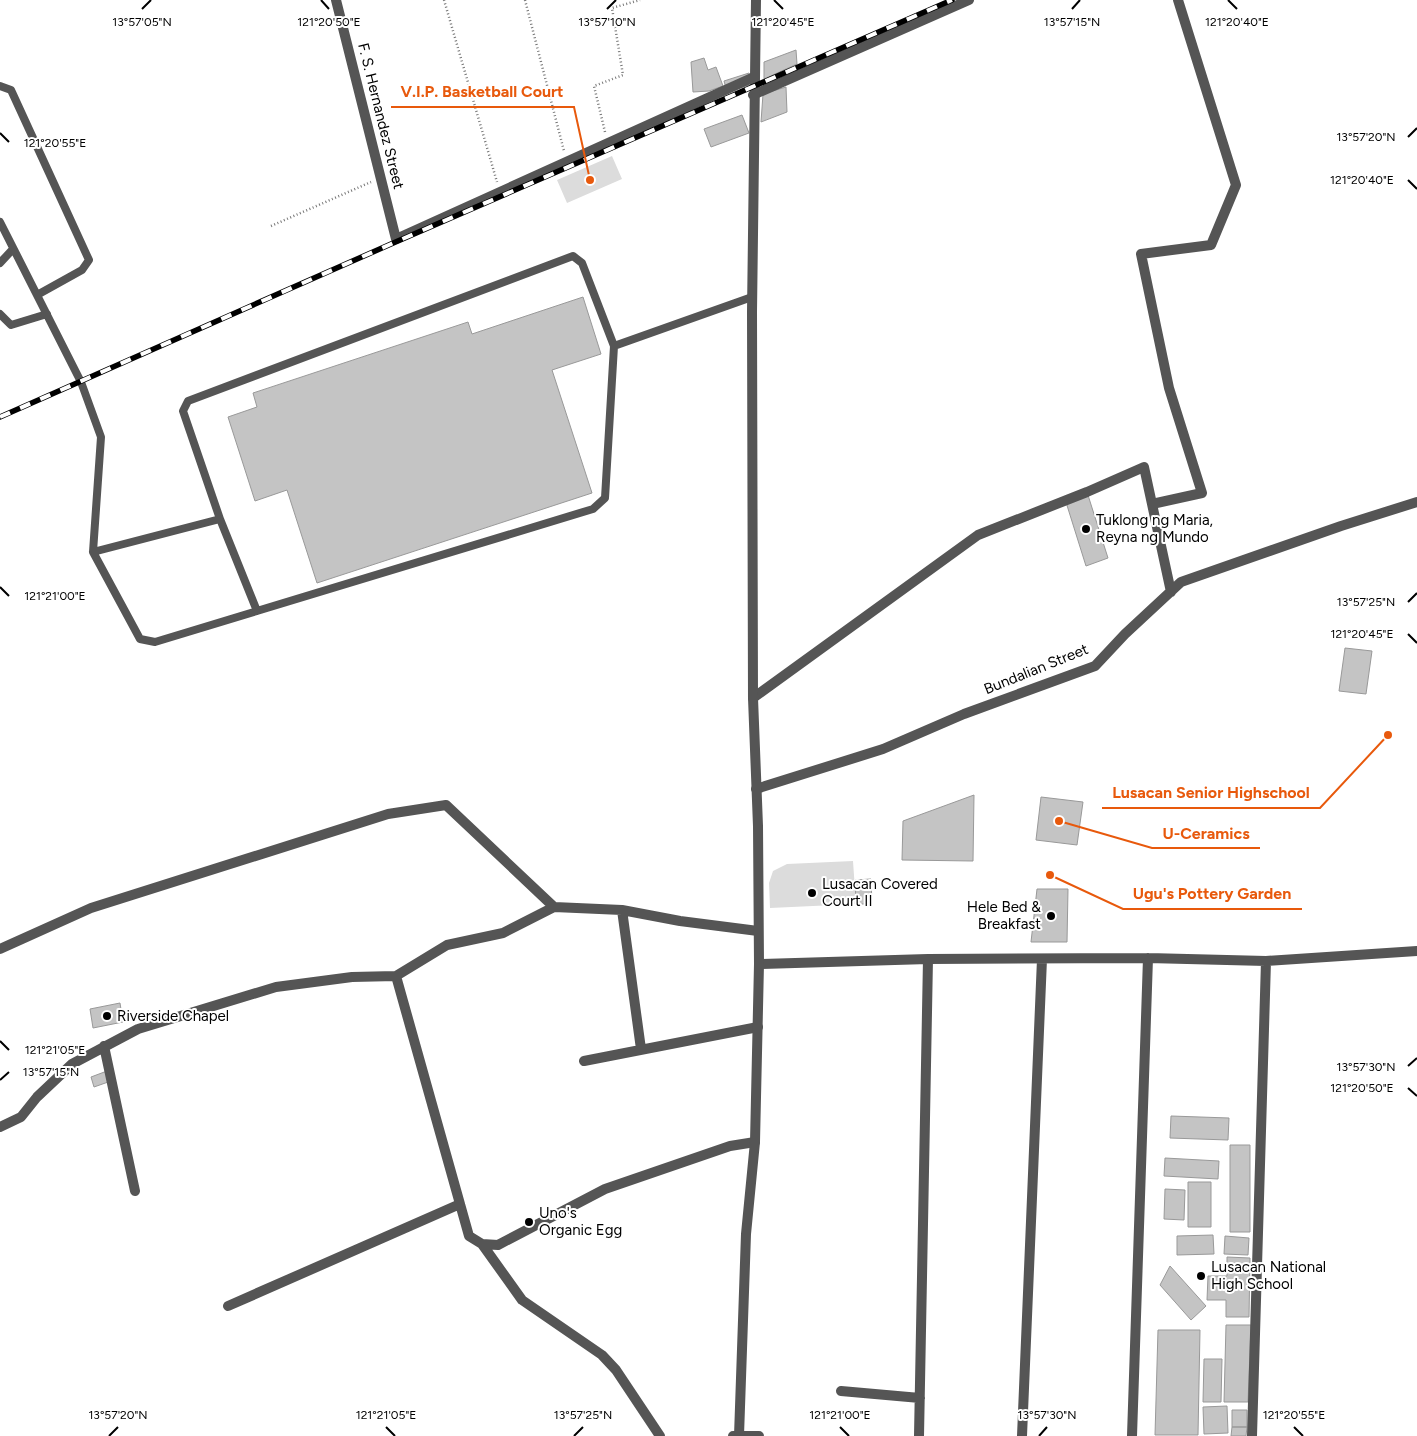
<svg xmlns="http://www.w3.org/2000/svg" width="1417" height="1436" viewBox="0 0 1417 1436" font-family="Figtree,sans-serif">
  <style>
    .green { fill: #dcdcdc }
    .building { fill: #c4c4c4; stroke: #999 }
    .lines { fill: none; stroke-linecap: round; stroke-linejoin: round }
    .path { stroke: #777; stroke-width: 2.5; stroke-dasharray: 1 2.5; stroke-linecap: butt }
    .service { stroke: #555; stroke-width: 8 }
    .minor { stroke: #555; stroke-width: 10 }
    .tertiary { stroke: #555; stroke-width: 10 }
    .rail-casing { stroke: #000; stroke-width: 5.5 }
    .rail { stroke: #fff; stroke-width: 4; stroke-dasharray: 11; stroke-linecap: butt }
    .ticks { fill: none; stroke: #000; stroke-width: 2 }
    .poi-dot { fill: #000; stroke: #fff; stroke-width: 2 }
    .labels { text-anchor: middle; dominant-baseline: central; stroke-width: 4; stroke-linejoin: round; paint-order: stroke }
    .street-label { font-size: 15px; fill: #000; stroke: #fff }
    .poi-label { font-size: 15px; fill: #000; stroke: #fff; text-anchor: start }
    .ticks-label { font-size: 12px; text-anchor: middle; fill: #000; stroke: #fff; stroke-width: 4; stroke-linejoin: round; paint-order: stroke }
    .leader { fill: none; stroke: #e8590c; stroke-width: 2 }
    .callout-dot { fill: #e8590c; stroke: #fff; stroke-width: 2 }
    .callout-label { font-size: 16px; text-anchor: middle; font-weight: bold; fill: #e8590c; stroke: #fff; stroke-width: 4; stroke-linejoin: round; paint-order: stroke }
  </style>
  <rect width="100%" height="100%" fill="#fff"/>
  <path class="green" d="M612,156L622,179L567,203L557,180Z
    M853,861L856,904L770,908L769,883L773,871L787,864Z"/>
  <path class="building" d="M796,50L797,64L764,79V62Z
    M704,58L708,70L716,67L723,86L709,91L693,92L691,62Z
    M749,73L752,84L727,92L724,81Z
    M786,87L787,112L761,122L763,94Z
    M742,115L749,133L711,147L704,129Z
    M583,297L601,354L552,370L592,493L317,583L287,490L255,501L228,417L257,407L253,393L468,322L472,334Z
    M1087,492L1108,558L1086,566L1065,499Z
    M1345,648L1372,651L1366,694L1339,691Z
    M974,795L973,861L902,860L903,821Z
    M1041,797L1083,802L1077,845L1036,840Z
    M871,879L872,904H856L855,880Z
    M1037,889H1068L1067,942H1031Z
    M120,1003L123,1022L93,1028L90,1009Z
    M107,1071L111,1081L94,1087L91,1077Z
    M1171,1116L1229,1118L1228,1140L1170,1138Z
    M1230,1145H1250V1232H1230Z
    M1165,1158L1219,1161L1218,1179L1164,1176Z
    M1188,1182H1211V1227H1188Z
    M1165,1189L1185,1190L1184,1220L1164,1219Z
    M1213,1235L1214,1254L1177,1255V1236Z
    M1225,1236L1249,1238L1248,1255L1224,1254Z
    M1227,1257L1250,1258L1249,1317H1226V1300H1207L1208,1276H1227Z
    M1170,1266L1206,1306L1191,1320L1160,1285Z
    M1226,1325H1251L1248,1402H1224Z
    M1158,1330H1200L1198,1435H1155Z
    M1204,1359H1222L1221,1402H1203Z
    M1227,1406L1228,1433L1204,1434L1203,1407Z
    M1232,1410H1247V1427H1232Z
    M1232,1427H1247L1246,1436H1231Z"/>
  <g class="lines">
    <path class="path" d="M444,0L497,182
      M525,0L564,151
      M605,132L594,86L623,75L612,8L640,0
      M271,226L371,182"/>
    <path class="service" d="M0,86L11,90L89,260L82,270L37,295
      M0,222L81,382L101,437L93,552L140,639L155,642L593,509L605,498L614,346L752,297
      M0,263L13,249
      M0,314L11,325L47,314
      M220,519L257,611
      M93,552L220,519L183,411L188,401L573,256L582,263L614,346"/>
    <path class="minor" d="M336,0L396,239L754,77
      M753,95L969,0
      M1171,592L1152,504L1202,493L1169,388L1141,254L1211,245L1236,185L1178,0
      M753,698L978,535L1087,492L1144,467L1152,504
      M756,789L883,749L964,714L1095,666L1125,634L1181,582L1341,526L1417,502
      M622,910L641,1049
      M0,949L91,908L388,814L446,805L554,907
      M759,964L928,959L1148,958L1266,961L1417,951
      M396,976L469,1236L482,1244L498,1245L605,1189L730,1146L755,1142
      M104,1046L135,1191
      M584,1061L758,1027
      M0,1127L21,1117L37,1097L72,1064L138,1029L276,987L352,977L396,976L447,945L503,933L554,907L622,910L680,921L758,931
      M482,1244L522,1300L602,1355L616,1370L660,1436
      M228,1306L460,1204
      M841,1391L920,1398
      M733,1436H759
      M919,1436L928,959
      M1022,1436L1042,959
      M1132,1436L1148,958
      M1252,1436L1266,961"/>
    <path class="tertiary" d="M739,1436L746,1234L755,1142L759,964L758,826L753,698L752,312L756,0"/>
    <defs>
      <path id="rail" d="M0,417L391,244L952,0"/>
    </defs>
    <use href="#rail" class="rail-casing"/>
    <use href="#rail" class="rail"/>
  </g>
  <path class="ticks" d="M321,0L329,9M774,0L783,9M1228,0L1237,9M142,9L151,0M607,9L616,0M1072,9L1080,0M0,133L9,142M1408,137L1417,128M1408,180L1417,189M0,587L9,596M1408,602L1417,593M1408,634L1417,643M0,1041L9,1050M1408,1066L1417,1058M0,1080L9,1072M1408,1088L1417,1096M386,1427L395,1436M840,1427L849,1436M1294,1427L1303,1436M109,1436L118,1427M574,1436L583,1427M1039,1436L1047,1427"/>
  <g class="poi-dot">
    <circle cx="1086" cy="529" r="5"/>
    <circle cx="812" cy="893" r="5"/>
    <circle cx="1051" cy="916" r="5"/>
    <circle cx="107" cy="1016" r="5"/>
    <circle cx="529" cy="1222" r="5"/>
    <circle cx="1201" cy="1276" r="5"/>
  </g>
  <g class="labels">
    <g class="street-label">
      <text transform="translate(381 116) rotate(76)">F. S. Hernandez Street</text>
      <text transform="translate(1036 669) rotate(-22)">Bundalian Street</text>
    </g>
    <g class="poi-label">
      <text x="1096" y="520">Tuklong ng Maria,<tspan x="1096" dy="17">Reyna ng Mundo</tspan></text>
      <text x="822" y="884">Lusacan Covered<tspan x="822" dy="17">Court II</tspan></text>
      <text x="1041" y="907" text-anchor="end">Hele Bed &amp;<tspan x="1041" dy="17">Breakfast</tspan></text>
      <text x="117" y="1016">Riverside Chapel</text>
      <text x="539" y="1213">Uno's<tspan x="539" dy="17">Organic Egg</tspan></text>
      <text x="1211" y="1267">Lusacan National<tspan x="1211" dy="17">High School</tspan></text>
    </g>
  </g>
  <g class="ticks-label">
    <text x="142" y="26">13°57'05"N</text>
    <text x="329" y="26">121°20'50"E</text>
    <text x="607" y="26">13°57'10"N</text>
    <text x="783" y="26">121°20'45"E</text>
    <text x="1072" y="26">13°57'15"N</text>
    <text x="1237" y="26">121°20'40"E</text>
    <text x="1366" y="141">13°57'20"N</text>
    <text x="55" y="147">121°20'55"E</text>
    <text x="1362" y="184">121°20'40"E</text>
    <text x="55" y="600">121°21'00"E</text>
    <text x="1366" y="606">13°57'25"N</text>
    <text x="1362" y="638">121°20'45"E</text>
    <text x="55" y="1054">121°21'05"E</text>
    <text x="1366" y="1071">13°57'30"N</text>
    <text x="51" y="1076">13°57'15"N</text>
    <text x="1362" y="1092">121°20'50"E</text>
    <text x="118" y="1419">13°57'20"N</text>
    <text x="386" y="1419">121°21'05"E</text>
    <text x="583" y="1419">13°57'25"N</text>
    <text x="840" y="1419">121°21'00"E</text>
    <text x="1047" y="1419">13°57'30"N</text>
    <text x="1294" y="1419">121°20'55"E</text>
  </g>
  <path class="leader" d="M590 180L574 107H391M1388 735L1320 808H1102M1059 821L1152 848H1260M1050 875L1123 909H1302"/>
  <g class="callout-dot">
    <circle cx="590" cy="180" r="5"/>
    <circle cx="1388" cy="735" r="5"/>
    <circle cx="1059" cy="821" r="5"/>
    <circle cx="1050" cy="875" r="5"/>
  </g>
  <g class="callout-label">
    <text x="482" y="97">V.I.P. Basketball Court</text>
    <text x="1211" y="798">Lusacan Senior Highschool</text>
    <text x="1206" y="839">U-Ceramics</text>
    <text x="1212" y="899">Ugu's Pottery Garden</text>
  </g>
</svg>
